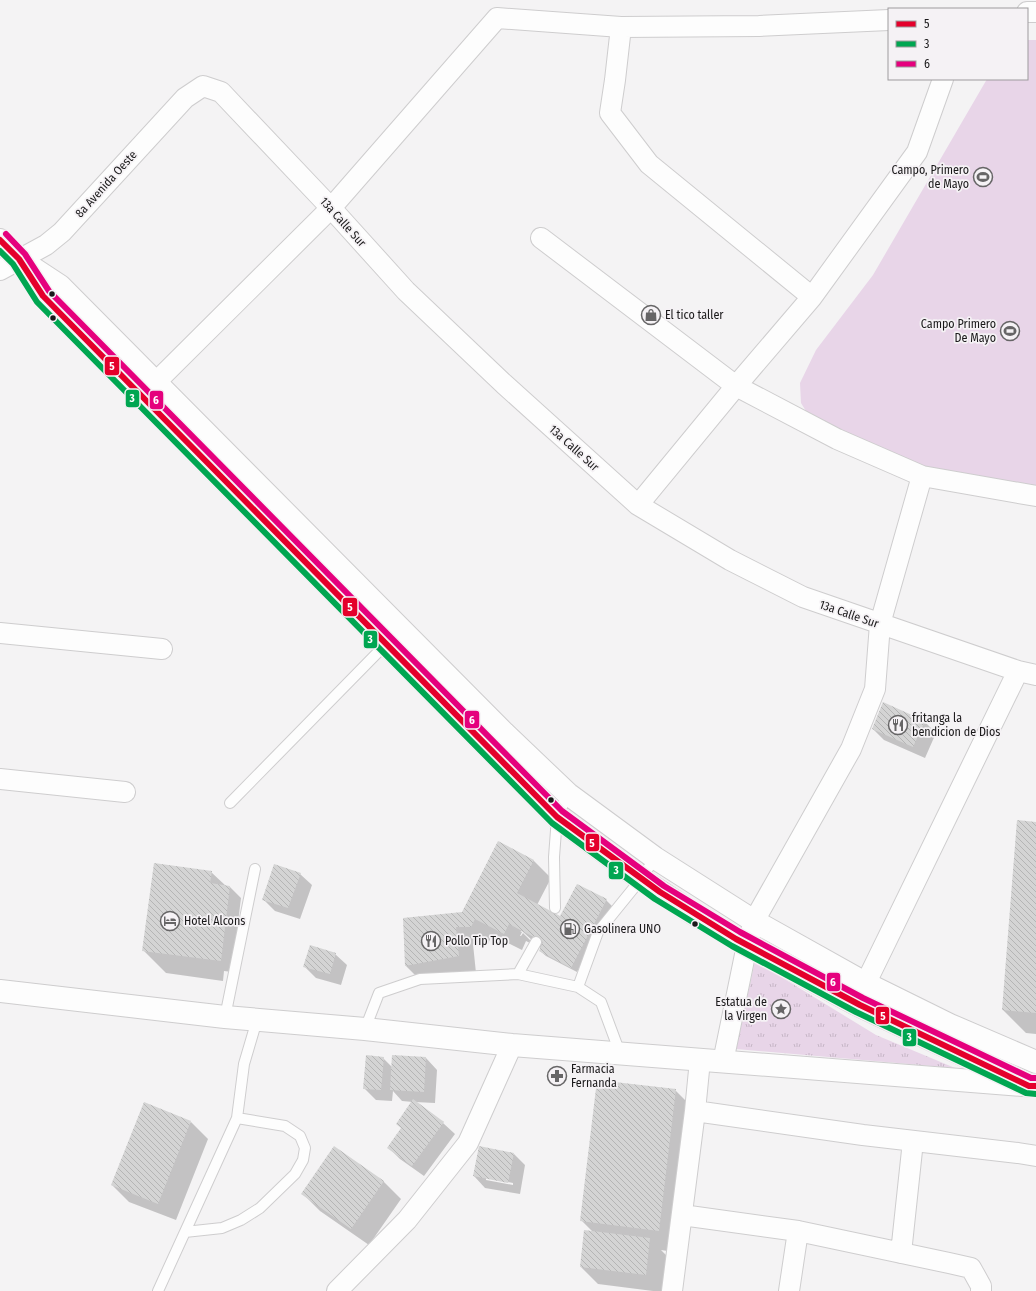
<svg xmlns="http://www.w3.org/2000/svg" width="1036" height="1291" viewBox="0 0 1036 1291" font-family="'Fira Sans Condensed',sans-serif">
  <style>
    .park { fill: url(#park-tufts) }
    .garden { fill: #e8d5e8 }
    .shadow { fill: #0003; fill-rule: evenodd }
    .building { fill: url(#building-back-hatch) }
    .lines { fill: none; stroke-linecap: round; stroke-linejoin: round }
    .lane-casing { stroke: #cecdce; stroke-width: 12 }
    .street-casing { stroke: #cecdce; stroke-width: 22 }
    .secondary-casing { stroke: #cecdce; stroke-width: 24 }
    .primary-casing { stroke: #cecdce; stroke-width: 24 }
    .lane { stroke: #fdfdfd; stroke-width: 10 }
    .street { stroke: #fdfdfd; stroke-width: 20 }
    .secondary { stroke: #fdfdfd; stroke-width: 22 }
    .primary { stroke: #fdfdfd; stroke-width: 22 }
    .bus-1-casing { stroke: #f5f2f5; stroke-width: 9 }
    .bus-2-casing { stroke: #f5f2f5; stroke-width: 9 }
    .bus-3-casing { stroke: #f5f2f5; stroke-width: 9 }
    .bus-1 { stroke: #e4002b; stroke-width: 6 }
    .bus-2 { stroke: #00a651; stroke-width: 6 }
    .bus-3 { stroke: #e5007d; stroke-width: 6 }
    .bus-dot { fill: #1a191a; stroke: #f5f2f5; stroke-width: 1.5 }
    .labels { text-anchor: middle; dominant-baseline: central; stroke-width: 3.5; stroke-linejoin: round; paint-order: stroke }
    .poi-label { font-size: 12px; fill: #1a191a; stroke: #f5f2f5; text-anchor: start }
    .street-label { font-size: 12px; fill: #1a191a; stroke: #f5f2f5 }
    .line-badge { stroke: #f5f2f5; stroke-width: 1.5 }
    .badge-label { font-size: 11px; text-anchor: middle; font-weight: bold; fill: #fff }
  </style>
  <defs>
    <pattern id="park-tufts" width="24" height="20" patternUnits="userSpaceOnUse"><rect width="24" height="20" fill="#e8d5e8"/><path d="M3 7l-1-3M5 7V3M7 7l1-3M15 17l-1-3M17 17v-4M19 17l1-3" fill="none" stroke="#c6b6c6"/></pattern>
    <pattern id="building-back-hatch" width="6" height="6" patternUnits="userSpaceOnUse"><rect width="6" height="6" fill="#d4d4d4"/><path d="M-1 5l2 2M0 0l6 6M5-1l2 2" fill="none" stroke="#b5b5b5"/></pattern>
  </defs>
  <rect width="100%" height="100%" fill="#f4f3f4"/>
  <path class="park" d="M755,961L876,1035L955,1068L736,1049Z"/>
  <path class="garden" d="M1027,40H1036V487L930,473L812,421L801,403L800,383L816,350L873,275L987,79H1027Z"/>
  <path class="shadow" d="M924,721L936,733L925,758L884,740L873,729Z
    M1018,821L1036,823V1034L1026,1033L1003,1010Z
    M533,860L551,878L537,905L560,917L606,900L612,906L577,972L546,956L540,951H544L522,931H520L522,932L520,936H521L523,933L536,946L526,941L522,950L492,935L488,944H473L476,973L423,983L406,966L404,919L462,913Z
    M211,872L226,886L230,887L241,898L232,972L224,971L223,981L166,973L143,950Z
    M300,874L312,885L300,919L275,911L263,899Z
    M335,954L347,965L341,985L316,978L304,966Z
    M383,1058L392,1067L426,1058L437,1070L435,1103L415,1102L443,1123L455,1134L424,1176L400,1159L388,1147L402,1129L413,1102L402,1101L393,1091L392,1101L376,1100L364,1088Z
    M675,1090L698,1113L681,1253L661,1250L667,1256L663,1291H653L598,1284L581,1267L593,1232L582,1221Z
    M191,1122L208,1139L176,1220L129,1202L112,1185Z
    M335,1148L384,1182L401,1199L369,1245L320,1211L303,1194Z
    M514,1154L525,1165L520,1194L485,1188L474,1176ZM486,1178L513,1183V1185L486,1180Z"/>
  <path class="building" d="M883,702L925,721L913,747L872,729Z
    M1017,820L1036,822V1013L1002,1010Z
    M498,841L534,860L517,893L560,916L577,884L607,899L571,968L539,951L543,942L509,924L504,934L475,919L471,927H456L459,956L405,966L403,918L462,912Z
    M154,863L212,871L210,883L230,886L221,961L142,951Z
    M274,864L301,873L288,908L262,900Z
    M310,945L336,953L330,974L303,967Z
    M366,1055L384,1057L381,1090L363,1089Z
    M392,1055L426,1057L424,1092L390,1090Z
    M597,1080L676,1089L659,1231L580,1221Z
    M413,1099L444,1122L412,1166L387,1148L401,1128L396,1124Z
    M144,1102L191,1121L158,1204L111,1185Z
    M334,1146L384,1181L351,1229L301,1194Z
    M479,1146L514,1153L508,1183L473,1176Z
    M584,1230L650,1238L646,1275L580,1267Z"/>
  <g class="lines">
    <defs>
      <path id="lane" d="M230,803L388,642
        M555,908L554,857L557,817L568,794
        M518,974L578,987L601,1002L620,1053
        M578,987L598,932L641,879L655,858
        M225,1017L255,869
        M365,1029L379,993L420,979L518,974L536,942
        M185,1232L222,1228L241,1220L260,1208L295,1174L303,1160L305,1148L300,1136L285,1126L237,1118
        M158,1291L237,1118L244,1064L257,1020"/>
      <path id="street" d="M1027,12H1036
        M621,27L615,80L610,113L649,164L812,297L736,386L638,505
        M541,238L736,386L837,439L922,476L1036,496
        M0,270L46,245L62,232L185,98L203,86L221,92L331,208L406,291L504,384L638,505L730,560L803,597L1018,671L1036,675
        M812,297L917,152L943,79
        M156,382L331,208L497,18L621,27L759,26L889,20
        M0,633L162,649
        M0,779L125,792
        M858,999L1018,671
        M723,1062L747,945L754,921L851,749L875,689L880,624L922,476
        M695,1111L863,1135L1018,1153L1036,1156
        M682,1215L798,1231L949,1263L971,1268L981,1286V1291
        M901,1253L913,1141
        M337,1291L407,1220L468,1143L512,1045
        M672,1291L695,1111L700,1060
        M789,1291L798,1231"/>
      <path id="secondary" d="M0,240L19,259L60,286L504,733L568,794L655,858L754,921L865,983L950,1025L1036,1062
        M23,265L43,296L58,312L557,817L641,879L694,914L747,945L856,1004L1027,1085"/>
      <path id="primary" d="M0,991L225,1017L365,1029L512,1045L1036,1086"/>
    </defs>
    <use href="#lane" class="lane-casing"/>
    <use href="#street" class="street-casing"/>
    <use href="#secondary" class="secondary-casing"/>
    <use href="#primary" class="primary-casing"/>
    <use href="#lane" class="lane"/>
    <use href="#street" class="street"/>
    <use href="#secondary" class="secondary"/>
    <use href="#primary" class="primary"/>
    <defs>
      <path id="bus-1" d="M0,240L19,259L43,296L557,817L660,892L736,939L860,1005L1029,1086H1036"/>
      <path id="bus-2" d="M0,251L13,264L37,302L552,823L655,899L732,946L856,1012L1026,1093L1036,1094"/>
      <path id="bus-3" d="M6,234L25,254L49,291L562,811L664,886L740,932L863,998L1031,1078H1036"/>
    </defs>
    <use href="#bus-1" class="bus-1-casing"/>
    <use href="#bus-2" class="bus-2-casing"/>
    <use href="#bus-3" class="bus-3-casing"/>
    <use href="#bus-1" class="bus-1"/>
    <use href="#bus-2" class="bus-2"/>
    <use href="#bus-3" class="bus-3"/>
  </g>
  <defs>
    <symbol id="stadium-ring" viewBox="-11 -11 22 22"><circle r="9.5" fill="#f5f2f5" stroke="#666566" stroke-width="1.5"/><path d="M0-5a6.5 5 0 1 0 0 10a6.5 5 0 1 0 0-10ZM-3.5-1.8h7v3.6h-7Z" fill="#666566"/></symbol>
    <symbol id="shop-ring" viewBox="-11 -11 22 22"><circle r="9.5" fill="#f5f2f5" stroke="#666566" stroke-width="1.5"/><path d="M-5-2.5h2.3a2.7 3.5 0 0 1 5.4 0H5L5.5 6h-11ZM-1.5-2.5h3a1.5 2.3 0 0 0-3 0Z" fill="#666566"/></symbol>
    <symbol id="restaurant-ring" viewBox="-11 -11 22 22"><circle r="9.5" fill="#f5f2f5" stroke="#666566" stroke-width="1.5"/><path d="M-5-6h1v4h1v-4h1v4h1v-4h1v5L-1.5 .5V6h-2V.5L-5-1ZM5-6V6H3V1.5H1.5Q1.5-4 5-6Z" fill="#666566"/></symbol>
    <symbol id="hotel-ring" viewBox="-11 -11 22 22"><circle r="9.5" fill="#f5f2f5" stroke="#666566" stroke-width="1.5"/><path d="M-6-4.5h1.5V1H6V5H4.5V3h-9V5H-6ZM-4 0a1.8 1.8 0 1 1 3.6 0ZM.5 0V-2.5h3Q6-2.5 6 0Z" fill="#666566"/></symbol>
    <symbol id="fuel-ring" viewBox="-11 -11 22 22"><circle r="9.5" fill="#f5f2f5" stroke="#666566" stroke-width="1.5"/><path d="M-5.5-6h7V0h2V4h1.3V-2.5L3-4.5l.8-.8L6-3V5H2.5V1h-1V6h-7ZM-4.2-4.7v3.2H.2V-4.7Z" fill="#666566"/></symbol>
    <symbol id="sight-ring" viewBox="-11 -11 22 22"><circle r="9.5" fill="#f5f2f5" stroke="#666566" stroke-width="1.5"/><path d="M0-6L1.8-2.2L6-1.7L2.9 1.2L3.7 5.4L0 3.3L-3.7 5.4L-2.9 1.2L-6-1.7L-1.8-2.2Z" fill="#666566"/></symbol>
    <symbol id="pharmacy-ring" viewBox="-11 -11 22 22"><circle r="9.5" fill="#f5f2f5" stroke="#666566" stroke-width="1.5"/><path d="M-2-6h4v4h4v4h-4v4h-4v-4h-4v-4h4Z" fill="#666566"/></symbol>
  </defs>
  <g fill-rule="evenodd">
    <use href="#stadium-ring" x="972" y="166" width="22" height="22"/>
    <use href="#shop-ring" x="640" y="304" width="22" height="22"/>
    <use href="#stadium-ring" x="999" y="320" width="22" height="22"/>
    <use href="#restaurant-ring" x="887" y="714" width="22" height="22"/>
    <use href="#hotel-ring" x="159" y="910" width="22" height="22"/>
    <use href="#fuel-ring" x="559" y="918" width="22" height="22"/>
    <use href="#restaurant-ring" x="420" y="930" width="22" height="22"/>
    <use href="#sight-ring" x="770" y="998" width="22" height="22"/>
    <use href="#pharmacy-ring" x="546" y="1065" width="22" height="22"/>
  </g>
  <g class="bus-dot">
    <circle cx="52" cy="294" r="3.5"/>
    <circle cx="53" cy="318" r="3.5"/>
    <circle cx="551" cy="800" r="3.5"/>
    <circle cx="695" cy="924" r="3.5"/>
  </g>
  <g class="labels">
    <g class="poi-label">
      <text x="969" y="170" text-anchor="end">Campo, Primero<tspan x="969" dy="14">de Mayo</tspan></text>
      <text x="665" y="315">El tico taller</text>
      <text x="996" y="324" text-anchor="end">Campo Primero<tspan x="996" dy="14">De Mayo</tspan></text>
      <text x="912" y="718">fritanga la<tspan x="912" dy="14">bendicion de Dios</tspan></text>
      <text x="184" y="921">Hotel Alcons</text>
      <text x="584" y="929">Gasolinera UNO</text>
      <text x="445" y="941">Pollo Tip Top</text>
      <text x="767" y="1002" text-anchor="end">Estatua de<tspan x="767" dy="14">la Virgen</tspan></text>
      <text x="571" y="1069">Farmacia<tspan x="571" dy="14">Fernanda</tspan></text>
    </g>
    <g class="street-label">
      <text transform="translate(106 184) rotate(-48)">8a Avenida Oeste</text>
      <text transform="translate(343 222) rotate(48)">13a Calle Sur</text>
      <text transform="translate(574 448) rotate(42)">13a Calle Sur</text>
      <text transform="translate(849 614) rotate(19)">13a Calle Sur</text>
    </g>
  </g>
  <g class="line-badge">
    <rect x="104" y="356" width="16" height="20" rx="4" fill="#e4002b"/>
    <rect x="125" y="389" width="15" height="19" rx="4" fill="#00a651"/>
    <rect x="149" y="390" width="15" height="20" rx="4" fill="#e5007d"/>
    <rect x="342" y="597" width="16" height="20" rx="4" fill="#e4002b"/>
    <rect x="363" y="630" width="15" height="19" rx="4" fill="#00a651"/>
    <rect x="464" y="710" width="16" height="19" rx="4" fill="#e5007d"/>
    <rect x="585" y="833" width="15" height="19" rx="4" fill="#e4002b"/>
    <rect x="608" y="861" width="16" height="19" rx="4" fill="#00a651"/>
    <rect x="826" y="972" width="15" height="20" rx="4" fill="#e5007d"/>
    <rect x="875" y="1006" width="15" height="19" rx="4" fill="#e4002b"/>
    <rect x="902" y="1028" width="15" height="19" rx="4" fill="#00a651"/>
  </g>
  <g class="badge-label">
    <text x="112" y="370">5</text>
    <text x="132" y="402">3</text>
    <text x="156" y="404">6</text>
    <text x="350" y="611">5</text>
    <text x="370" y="643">3</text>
    <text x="472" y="724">6</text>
    <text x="592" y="847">5</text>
    <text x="616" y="874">3</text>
    <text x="833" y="986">6</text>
    <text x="883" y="1020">5</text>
    <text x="909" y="1041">3</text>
  </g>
  <rect x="888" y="8" width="140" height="72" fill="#f5f2f5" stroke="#9d9b9d"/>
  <rect x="896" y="21" width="20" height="6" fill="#e4002b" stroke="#9d9b9d"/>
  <text x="924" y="28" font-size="12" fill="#1a191a">5</text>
  <rect x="896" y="41" width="20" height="6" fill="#00a651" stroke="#9d9b9d"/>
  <text x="924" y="48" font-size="12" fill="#1a191a">3</text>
  <rect x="896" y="61" width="20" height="6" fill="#e5007d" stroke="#9d9b9d"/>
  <text x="924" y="68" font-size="12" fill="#1a191a">6</text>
</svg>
